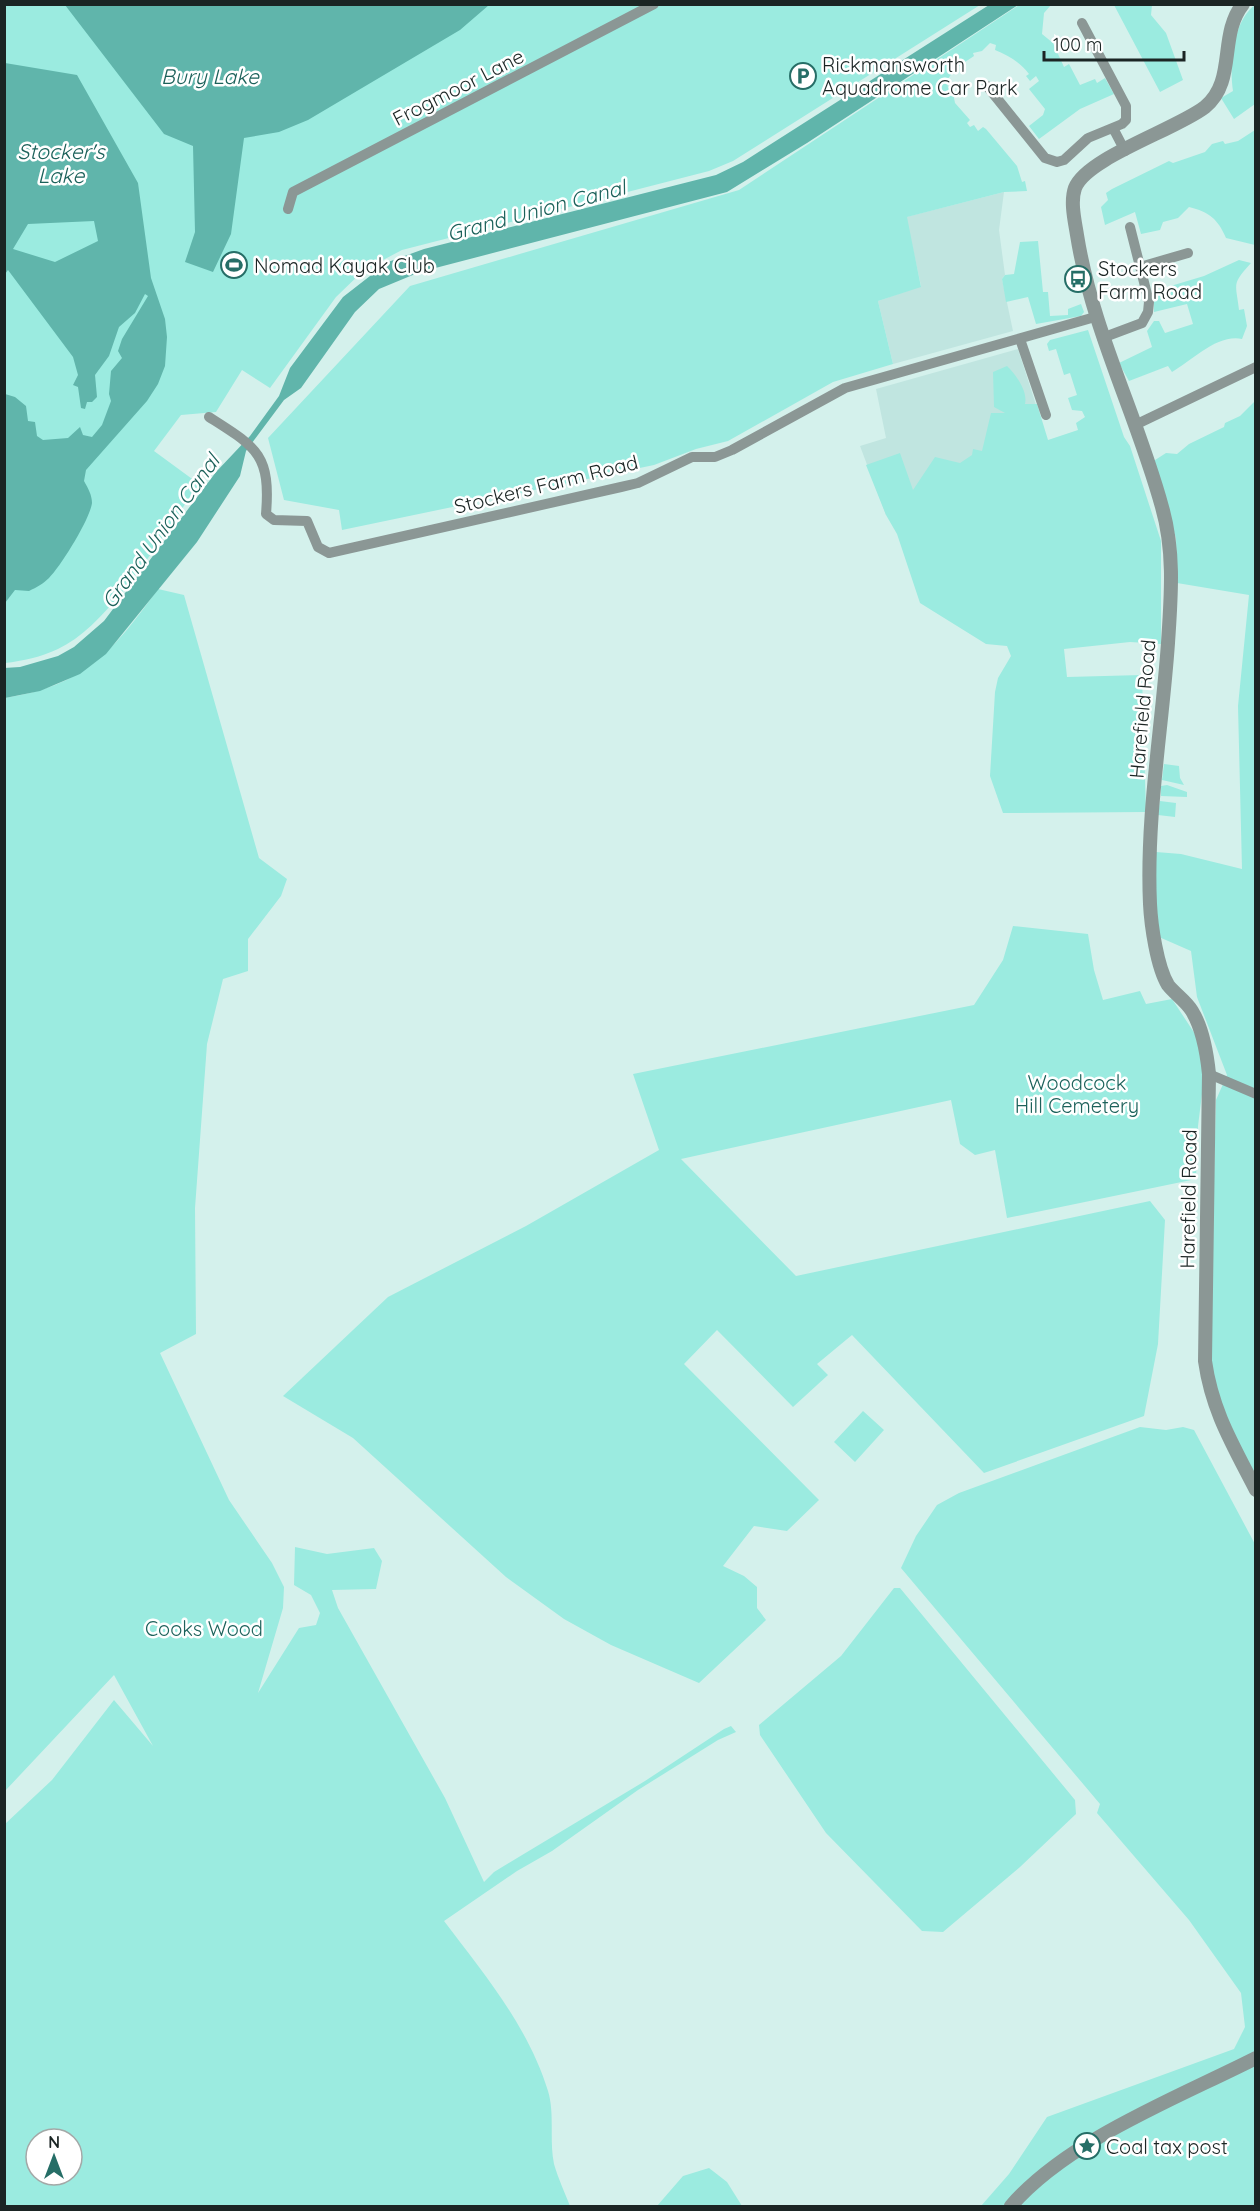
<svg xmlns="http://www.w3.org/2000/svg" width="1260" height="2211" viewBox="0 0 1260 2211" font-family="Quicksand,sans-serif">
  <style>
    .built { fill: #c0e5e0 }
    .green { fill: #9bebe0; fill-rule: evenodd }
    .water { fill: #60b5ab; fill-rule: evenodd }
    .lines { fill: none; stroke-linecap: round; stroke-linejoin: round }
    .minor { stroke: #8b9795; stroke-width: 10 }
    .tertiary { stroke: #8b9795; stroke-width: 14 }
    .labels { text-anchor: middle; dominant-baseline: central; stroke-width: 5; stroke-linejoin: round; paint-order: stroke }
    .poi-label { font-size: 20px; fill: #1b2524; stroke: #fff; text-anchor: start }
    .street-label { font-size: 20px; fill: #1b2524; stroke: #fff }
    .park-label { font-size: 20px; fill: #1c625b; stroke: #fff }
    .water-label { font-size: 21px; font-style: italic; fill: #1b615a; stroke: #fff }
  </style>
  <rect width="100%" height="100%" fill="#d4f1ec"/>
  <path class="built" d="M1004,192L999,230L1005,275L1002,279L1013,331L893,364L878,301L921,286L906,217Z
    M1018,349L1065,495L886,515L860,446L886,438L876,389Z"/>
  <path class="green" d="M5,5H980L733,161L709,171L402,250L364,270L336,297L270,388L242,370L216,412L181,415L154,451L199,484C165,532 110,625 58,649C41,657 23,661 5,663Z
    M1019,5H1051L1044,13L1042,34L1053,43L1064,67L1069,64L1080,85L1095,79L1097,83L1105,78L1114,94L1080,109L1039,139L1029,126L1043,115L1045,109L1029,89L1039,81L1036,76L1030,81L1026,76L1029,74C1020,62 1009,56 995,50L996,45L990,43L982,51L973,53L974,56L956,68L947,80L948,88H952L955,103L970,120L967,123L970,127L974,125L978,131L983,127L986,129L1017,166L1022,182L1025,181L1027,191L1004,192L907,217L921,287L878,301L893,364L833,382L728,441L696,449L654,465L342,530L339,510L284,500L268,438L410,286L739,190Z
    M1114,5H1152L1151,15L1166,33L1183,80L1160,92Z
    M1255,5V104L1234,119L1221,98L1233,91C1229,65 1233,21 1255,5Z
    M1255,130V245L1226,238C1218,219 1209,212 1189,207L1178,218L1163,222L1160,230L1141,234L1135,212L1105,225L1101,207L1108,200L1106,193L1112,189L1169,161L1173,163L1205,152L1212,144L1223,141L1225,144L1238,141Z
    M1038,241L1043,292H1048L1050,316L1068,315V309L1081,304L1084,312L1081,316L1036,324L1028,297L1006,302L1002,279L1005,275L1014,274L1020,242Z
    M1239,260L1251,263C1231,285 1236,283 1239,310L1244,309L1247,326L1242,339C1217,334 1193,360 1172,372L1168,366L1129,381L1119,363L1152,347L1147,331L1154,321H1159L1165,333L1193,324L1187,304L1154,312V291L1204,276Z
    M1088,330L1124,437L1130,446L1161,541V644L1130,642L1064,649L1067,677L1142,675L1146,812L1003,813L990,776L995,692L998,678L1011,656L1007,646L986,644L920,603L897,534L886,515L866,465L900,453L913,490L935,457L960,463L972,455L973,449L982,451L991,413H1005L994,407L993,372L1007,366C1016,375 1028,391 1025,404H1037L1048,440L1078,430L1076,423L1085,417L1082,411L1072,410L1068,398L1077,395L1070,373L1064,375L1056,349L1049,351L1047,344L1050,340Z
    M1255,401V1479L1221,1411L1209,1366L1216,1100L1227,1075L1197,997L1191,951L1159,937L1155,894L1156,852L1181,854L1242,869L1238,706L1249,595L1177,583L1176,538L1152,462L1166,453L1177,454L1189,444L1224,427L1225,423L1240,416Z
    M158,589L184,595L259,858L287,879L281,896L248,939V971L223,979L207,1044L195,1208L196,1334L160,1353L229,1500L272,1563L284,1587L283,1608L258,1693L299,1628L316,1625L320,1613L311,1595L294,1585L295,1547L327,1554L374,1548L382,1561L376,1589L332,1590L338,1608L445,1798L484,1882L494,1872L645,1781L724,1729L731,1726L736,1732L718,1740L638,1790L552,1851L517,1871L444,1921C484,1974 528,2026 548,2091C555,2114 549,2140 554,2164C558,2178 565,2193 570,2206H5V1824L52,1780L114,1700L153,1746L114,1675L5,1791L4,698C85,686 113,651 158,589ZM36,2139H72V2175H36Z
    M1164,764L1179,766L1180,778L1184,785L1162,780Z
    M1167,785L1187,792V797L1161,796V786Z
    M1160,801L1176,803L1175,817L1158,815Z
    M1013,926L1088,934L1094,970L1103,1000L1140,991L1146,1004L1172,999L1197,1037L1205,1070L1198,1126L1196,1179L1007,1218L995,1150L975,1155L960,1144L951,1100L681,1159L796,1276L1150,1201L1165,1220L1158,1344L1144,1416L984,1473L852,1335L817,1364L828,1375L793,1407L717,1330L684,1364L819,1500L787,1531L754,1526L723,1566L744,1576L757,1587V1608L766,1620L699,1683L611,1645L564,1619L506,1577L353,1438L283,1396L388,1297L526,1226L659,1150L633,1074L974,1005L1003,960Z
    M863,1411L884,1430L855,1462L834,1442Z
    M1140,1427L1166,1430L1183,1427L1194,1430L1256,1546L1255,2206H981L1009,2174L1047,2117L1234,2049L1245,2027L1241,1993L1189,1920L1097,1813L1100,1804L901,1568L916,1536L937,1505L959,1493Z
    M894,1588H900L1075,1800L1076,1814L1020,1867L943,1932L922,1931L826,1833L760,1735L759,1725L841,1656Z
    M709,2168L727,2182L742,2206H657L683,2176Z"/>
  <path class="water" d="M65,5H489L460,30L308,120L279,132L244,138L231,234L213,272L185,262L195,232L193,146L164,134Z
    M989,5H1018L807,143L727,192L420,272L379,289L355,312L301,388L284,400L246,451L240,476L197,542L106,654L80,674L40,691L5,698L4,668L20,667L58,656L74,647L104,621L216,472L250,436L279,396L290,368L343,297L388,262L424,249L716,175L743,162Z
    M5,63L77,75L138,183L151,278L165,319L167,337L165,366L158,384L147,401L86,470L84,481C88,488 92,495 92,503C90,519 61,566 49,578C43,584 37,587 29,591L15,590L5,603V394L15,397L26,406L28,421L35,422L37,436L43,440L68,438L80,427L83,435L92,437L102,425L111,401L109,394L111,371L122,358L118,351L122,339L148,296L145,294L135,313L119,327L109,356L95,375L97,397L92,402H87L85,409L81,408L78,387L73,385L78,375L73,357L8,270L5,274ZM94,221L98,241L55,262L13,249L28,224Z"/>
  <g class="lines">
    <path class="minor" d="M987,86L1045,158L1057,162L1064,160L1088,138L1122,124L1126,120V106L1082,23
      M1113,128L1125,151
      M288,209L293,192L654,4
      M1140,267L1188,253
      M1102,338L1142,323L1148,312L1149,302L1130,227
      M1020,339L1046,415
      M209,417C256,447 271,454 266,514L274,520L307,521L318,547L329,553L621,487L638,483L692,457H715L732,450L845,388L1095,317
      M1135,425L1256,367
      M1209,1074L1256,1094"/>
    <path class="tertiary" d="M1243,4C1218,35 1237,81 1205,107C1177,129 1086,158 1075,188C1070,202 1075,222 1077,235C1092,330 1137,415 1162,507C1175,552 1171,597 1168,643C1162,729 1146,817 1150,904C1151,925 1157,967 1168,985C1175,994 1186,1001 1192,1011C1203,1029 1207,1054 1209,1074L1205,1361C1212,1411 1233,1445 1256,1490
      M1011,2206C1068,2140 1177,2098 1256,2058"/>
  </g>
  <defs>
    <symbol id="parking-ring" viewBox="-11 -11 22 22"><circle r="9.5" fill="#fff" stroke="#266e67" stroke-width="1.5"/><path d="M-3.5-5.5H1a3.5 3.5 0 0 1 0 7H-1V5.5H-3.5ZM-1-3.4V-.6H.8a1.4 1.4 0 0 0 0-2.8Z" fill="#266e67"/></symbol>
    <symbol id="stadium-ring" viewBox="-11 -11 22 22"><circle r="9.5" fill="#fff" stroke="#266e67" stroke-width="1.5"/><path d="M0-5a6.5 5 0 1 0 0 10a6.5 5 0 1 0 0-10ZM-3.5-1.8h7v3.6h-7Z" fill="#266e67"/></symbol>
    <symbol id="bus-ring" viewBox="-11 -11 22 22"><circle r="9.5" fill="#fff" stroke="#266e67" stroke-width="1.5"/><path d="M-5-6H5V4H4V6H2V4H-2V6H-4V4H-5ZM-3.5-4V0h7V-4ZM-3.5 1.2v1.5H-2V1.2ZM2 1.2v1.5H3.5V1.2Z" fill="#266e67"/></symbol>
    <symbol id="sight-ring" viewBox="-11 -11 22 22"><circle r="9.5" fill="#fff" stroke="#266e67" stroke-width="1.5"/><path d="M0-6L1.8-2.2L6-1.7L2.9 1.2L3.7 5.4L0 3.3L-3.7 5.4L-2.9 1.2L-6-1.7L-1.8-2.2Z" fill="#266e67"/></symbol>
  </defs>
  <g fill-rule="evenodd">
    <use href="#parking-ring" x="788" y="61" width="30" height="30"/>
    <use href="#stadium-ring" x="219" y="250" width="30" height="30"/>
    <use href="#bus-ring" x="1063" y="264" width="30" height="30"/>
    <use href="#sight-ring" x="1072" y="2131" width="30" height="30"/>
  </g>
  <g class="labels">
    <g class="poi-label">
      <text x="822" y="64">Rickmansworth<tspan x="822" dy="23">Aquadrome Car Park</tspan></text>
      <text x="254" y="265">Nomad Kayak Club</text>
      <text x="1098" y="268">Stockers<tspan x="1098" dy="23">Farm Road</tspan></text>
      <text x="1106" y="2146">Coal tax post</text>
    </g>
    <g class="street-label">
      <text transform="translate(458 87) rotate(-27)">Frogmoor Lane</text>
      <text transform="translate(546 484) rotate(-14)">Stockers Farm Road</text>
      <text transform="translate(1142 709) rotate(-85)">Harefield Road</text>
      <text transform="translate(1188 1199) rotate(-89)">Harefield Road</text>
    </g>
    <g class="park-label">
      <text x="1077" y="1082">Woodcock<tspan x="1077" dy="23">Hill Cemetery</tspan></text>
      <text x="204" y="1628">Cooks Wood</text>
    </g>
    <g class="water-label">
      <text x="210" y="76">Bury Lake</text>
      <text x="61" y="151">Stocker's<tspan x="61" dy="24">Lake</tspan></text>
      <text transform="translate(536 210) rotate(-15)">Grand Union Canal</text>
      <text transform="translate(160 531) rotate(-54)">Grand Union Canal</text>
    </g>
  </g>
  <rect width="1260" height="2211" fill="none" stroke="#1b2524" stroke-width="12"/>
  <g transform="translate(54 2157)"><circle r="28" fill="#ffffff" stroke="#a4a8a7" stroke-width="1.5"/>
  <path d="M0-4.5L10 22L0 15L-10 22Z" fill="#266e67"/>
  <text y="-9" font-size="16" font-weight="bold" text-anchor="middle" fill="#1b2524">N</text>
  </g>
  <path d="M1044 51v9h140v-9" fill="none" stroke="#1b2524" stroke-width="3"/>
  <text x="1053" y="51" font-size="18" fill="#1b2524" stroke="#ffffff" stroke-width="4.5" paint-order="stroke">100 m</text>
</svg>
